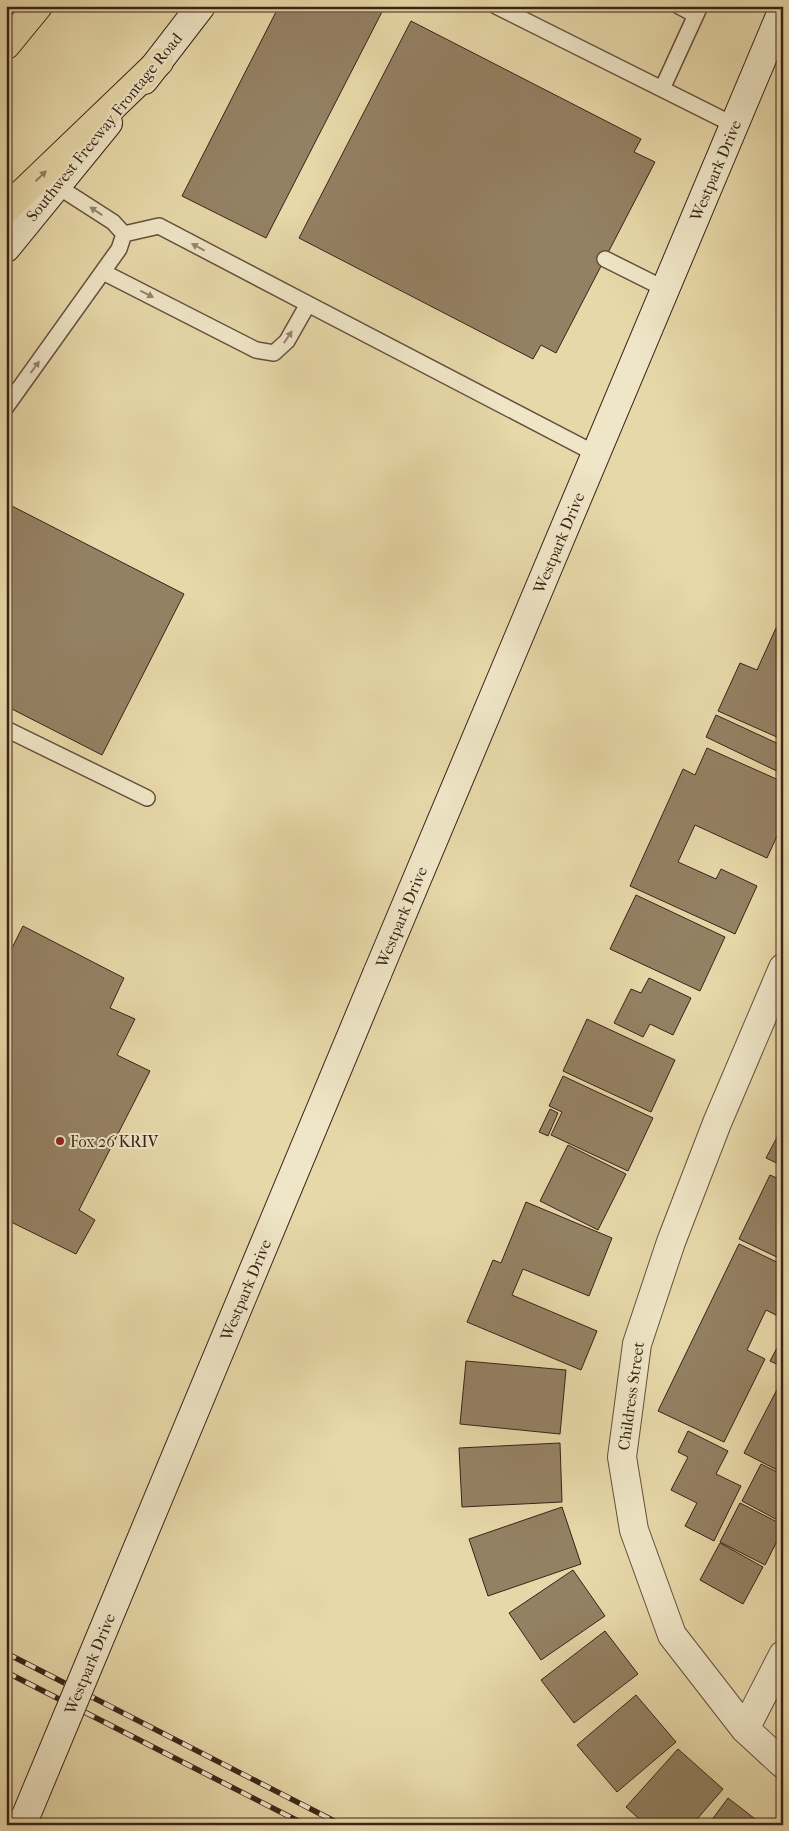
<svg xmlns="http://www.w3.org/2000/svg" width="789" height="1831" viewBox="0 0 789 1831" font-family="'IM FELL French Canon',serif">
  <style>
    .building { fill: #948163; stroke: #3b2217 }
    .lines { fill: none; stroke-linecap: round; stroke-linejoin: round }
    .service-casing { stroke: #66503c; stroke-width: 18 }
    .minor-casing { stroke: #66503c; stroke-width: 30 }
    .secondary-casing { stroke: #3b2217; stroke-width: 30 }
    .motorway-casing { stroke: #3b2217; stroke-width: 30 }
    .service { stroke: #efe6c7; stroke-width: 15 }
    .minor { stroke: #efe6c7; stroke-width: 28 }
    .secondary { stroke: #efe6c7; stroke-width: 28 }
    .motorway { stroke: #e7d8a9; stroke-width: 28 }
    .rail-casing { stroke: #3b2217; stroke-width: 5.5 }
    .rail { stroke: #efe6c7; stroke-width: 4; stroke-dasharray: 11; stroke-linecap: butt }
    .secondary-bridge-casing { stroke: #3b2217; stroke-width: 30; stroke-linecap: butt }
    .secondary-bridge { stroke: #efe6c7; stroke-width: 28 }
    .oneway { fill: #917d60 }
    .oneway2 { fill: #95846f }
    .poi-dot { fill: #8f2418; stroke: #efe6c7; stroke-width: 2 }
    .labels { text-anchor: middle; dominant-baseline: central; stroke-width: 4; stroke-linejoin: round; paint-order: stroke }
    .street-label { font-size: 16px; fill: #3b2217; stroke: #efe6c7 }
    .poi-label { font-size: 16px; fill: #3b2217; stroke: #efe6c7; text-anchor: start }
  </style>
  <rect width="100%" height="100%" fill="#e7d8a9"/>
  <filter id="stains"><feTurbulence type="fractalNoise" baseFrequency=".004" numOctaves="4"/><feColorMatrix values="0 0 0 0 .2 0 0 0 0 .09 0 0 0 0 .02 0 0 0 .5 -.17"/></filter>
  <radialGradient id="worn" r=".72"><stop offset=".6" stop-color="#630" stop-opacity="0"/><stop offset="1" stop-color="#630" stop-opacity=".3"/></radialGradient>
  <path class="building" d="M279,6H385L266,238L182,196Z
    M411,21L641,139L634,152L655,162L556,353L541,345L533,359L299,238Z
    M6,503L184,594L102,755L6,706Z
    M776,628L783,631V734L781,733L779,738L718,711L740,663L757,670Z
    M716,715L783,746V774L706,737Z
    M707,748L783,782V794L777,807L783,810V823L767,858L695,825L678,862L716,879L721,869L757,886L735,934L630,886L683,769L695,775Z
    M636,895L725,937L700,991L610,949Z
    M23,926L124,978L110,1008L135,1019L117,1055L150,1071L79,1210L95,1220L76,1254L7,1220L6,1223V960Z
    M649,978L691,998L673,1035L650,1024L643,1037L614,1023L631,989L641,993Z
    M587,1019L675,1060L651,1112L563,1071Z
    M563,1076L653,1118L628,1171L551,1135L562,1112L549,1106Z
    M550,1109L558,1113L548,1136L539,1132Z
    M783,1126V1166L766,1158Z
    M568,1145L626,1174L598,1230L540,1201Z
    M770,1175L783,1181V1260L739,1239Z
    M526,1202L612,1238L589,1296L523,1269L512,1295L597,1331L581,1370L467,1322L493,1260L501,1263Z
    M739,1244L783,1265V1306L778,1316L766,1310L747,1350L765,1359L724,1442L658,1411Z
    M783,1337V1367L770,1361Z
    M466,1361L566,1370L560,1434L460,1424Z
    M783,1378V1473L744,1453Z
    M688,1431L728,1451L716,1474L741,1486L714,1541L685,1526L697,1503L671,1490L688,1457L678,1452Z
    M560,1443L562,1502L462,1507L459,1448Z
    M761,1464L783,1475V1523L742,1501Z
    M740,1503L783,1525V1529L765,1565L720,1542Z
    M562,1507L581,1564L488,1596L469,1539Z
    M720,1543L763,1567L743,1604L700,1580Z
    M573,1570L605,1616L541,1660L509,1613Z
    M605,1631L638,1674L574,1723L541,1680Z
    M636,1695L676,1742L617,1792L577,1745Z
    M678,1749L723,1789L692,1825H646L626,1807Z
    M728,1798L763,1825H708Z"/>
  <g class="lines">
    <defs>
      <path id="service" d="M496,6L734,125
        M679,6L696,15
        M662,89L700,6
        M605,259L665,289
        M103,272L256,350L274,353L287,341L308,304L159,226L124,234
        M308,304L596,454
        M6,407L119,249L124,234L113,222L57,186
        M6,729L147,798"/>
      <path id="minor" d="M783,968L717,1123L671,1242L637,1344L622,1457L634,1530L672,1635L745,1729L783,1764
        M745,1729L783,1655"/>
      <g id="secondary">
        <path d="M144,80L201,6"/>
        <path d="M6,248L108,123"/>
        <path id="s1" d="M377,974L783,9"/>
      </g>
      <path id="motorway" d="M6,45L38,6
        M6,209L159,62"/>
    </defs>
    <use href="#service" class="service-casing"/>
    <use href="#minor" class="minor-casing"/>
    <use href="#secondary" class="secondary-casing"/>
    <use href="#motorway" class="motorway-casing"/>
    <use href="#service" class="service"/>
    <use href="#minor" class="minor"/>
    <use href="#secondary" class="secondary"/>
    <use href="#motorway" class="motorway"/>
    <defs>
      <path id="rail" d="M6,1653L342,1825
        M6,1672L306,1825"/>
    </defs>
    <use href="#rail" class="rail-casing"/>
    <use href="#rail" class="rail"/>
    <defs>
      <g id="secondary-bridge">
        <path id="s2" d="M22,1825L377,974"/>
      </g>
    </defs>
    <use href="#secondary-bridge" class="secondary-bridge-casing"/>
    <use href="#secondary-bridge" class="secondary-bridge"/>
  </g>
  <defs><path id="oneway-solid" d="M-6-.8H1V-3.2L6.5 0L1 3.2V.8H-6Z" transform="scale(1.25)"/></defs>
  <use class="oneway" href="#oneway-solid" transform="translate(41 176) rotate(-44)"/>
  <g class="oneway2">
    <use href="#oneway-solid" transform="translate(96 211) rotate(-147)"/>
    <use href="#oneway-solid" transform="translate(198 247) rotate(-152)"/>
    <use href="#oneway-solid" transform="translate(147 294) rotate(27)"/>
    <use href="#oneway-solid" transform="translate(288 337) rotate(-56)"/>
    <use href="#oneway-solid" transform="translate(35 367) rotate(-54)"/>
  </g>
  <circle class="poi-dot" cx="60" cy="1141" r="5"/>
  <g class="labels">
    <g class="street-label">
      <text transform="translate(104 127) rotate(-51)">Southwest Freeway Frontage Road</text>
      <text stroke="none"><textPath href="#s1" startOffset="872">Westpark Drive</textPath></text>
      <text stroke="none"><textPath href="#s1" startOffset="468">Westpark Drive</textPath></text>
      <text stroke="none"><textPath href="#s1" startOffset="62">Westpark Drive</textPath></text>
      <text stroke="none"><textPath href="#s2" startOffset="580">Westpark Drive</textPath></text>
      <text transform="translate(631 1396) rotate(-82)">Childress Street</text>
      <text stroke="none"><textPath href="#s2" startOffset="175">Westpark Drive</textPath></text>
    </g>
    <g class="poi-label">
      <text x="70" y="1141">Fox 26 KRIV</text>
    </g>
  </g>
  <rect width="789" height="1831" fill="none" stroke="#e7d8a9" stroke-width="25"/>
  <rect x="8" y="8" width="774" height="1816" fill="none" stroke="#3b2217" stroke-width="2.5"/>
  <rect x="12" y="12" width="764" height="1806" fill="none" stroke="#3b2217"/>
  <rect width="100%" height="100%" filter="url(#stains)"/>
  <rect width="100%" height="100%" fill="url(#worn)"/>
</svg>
